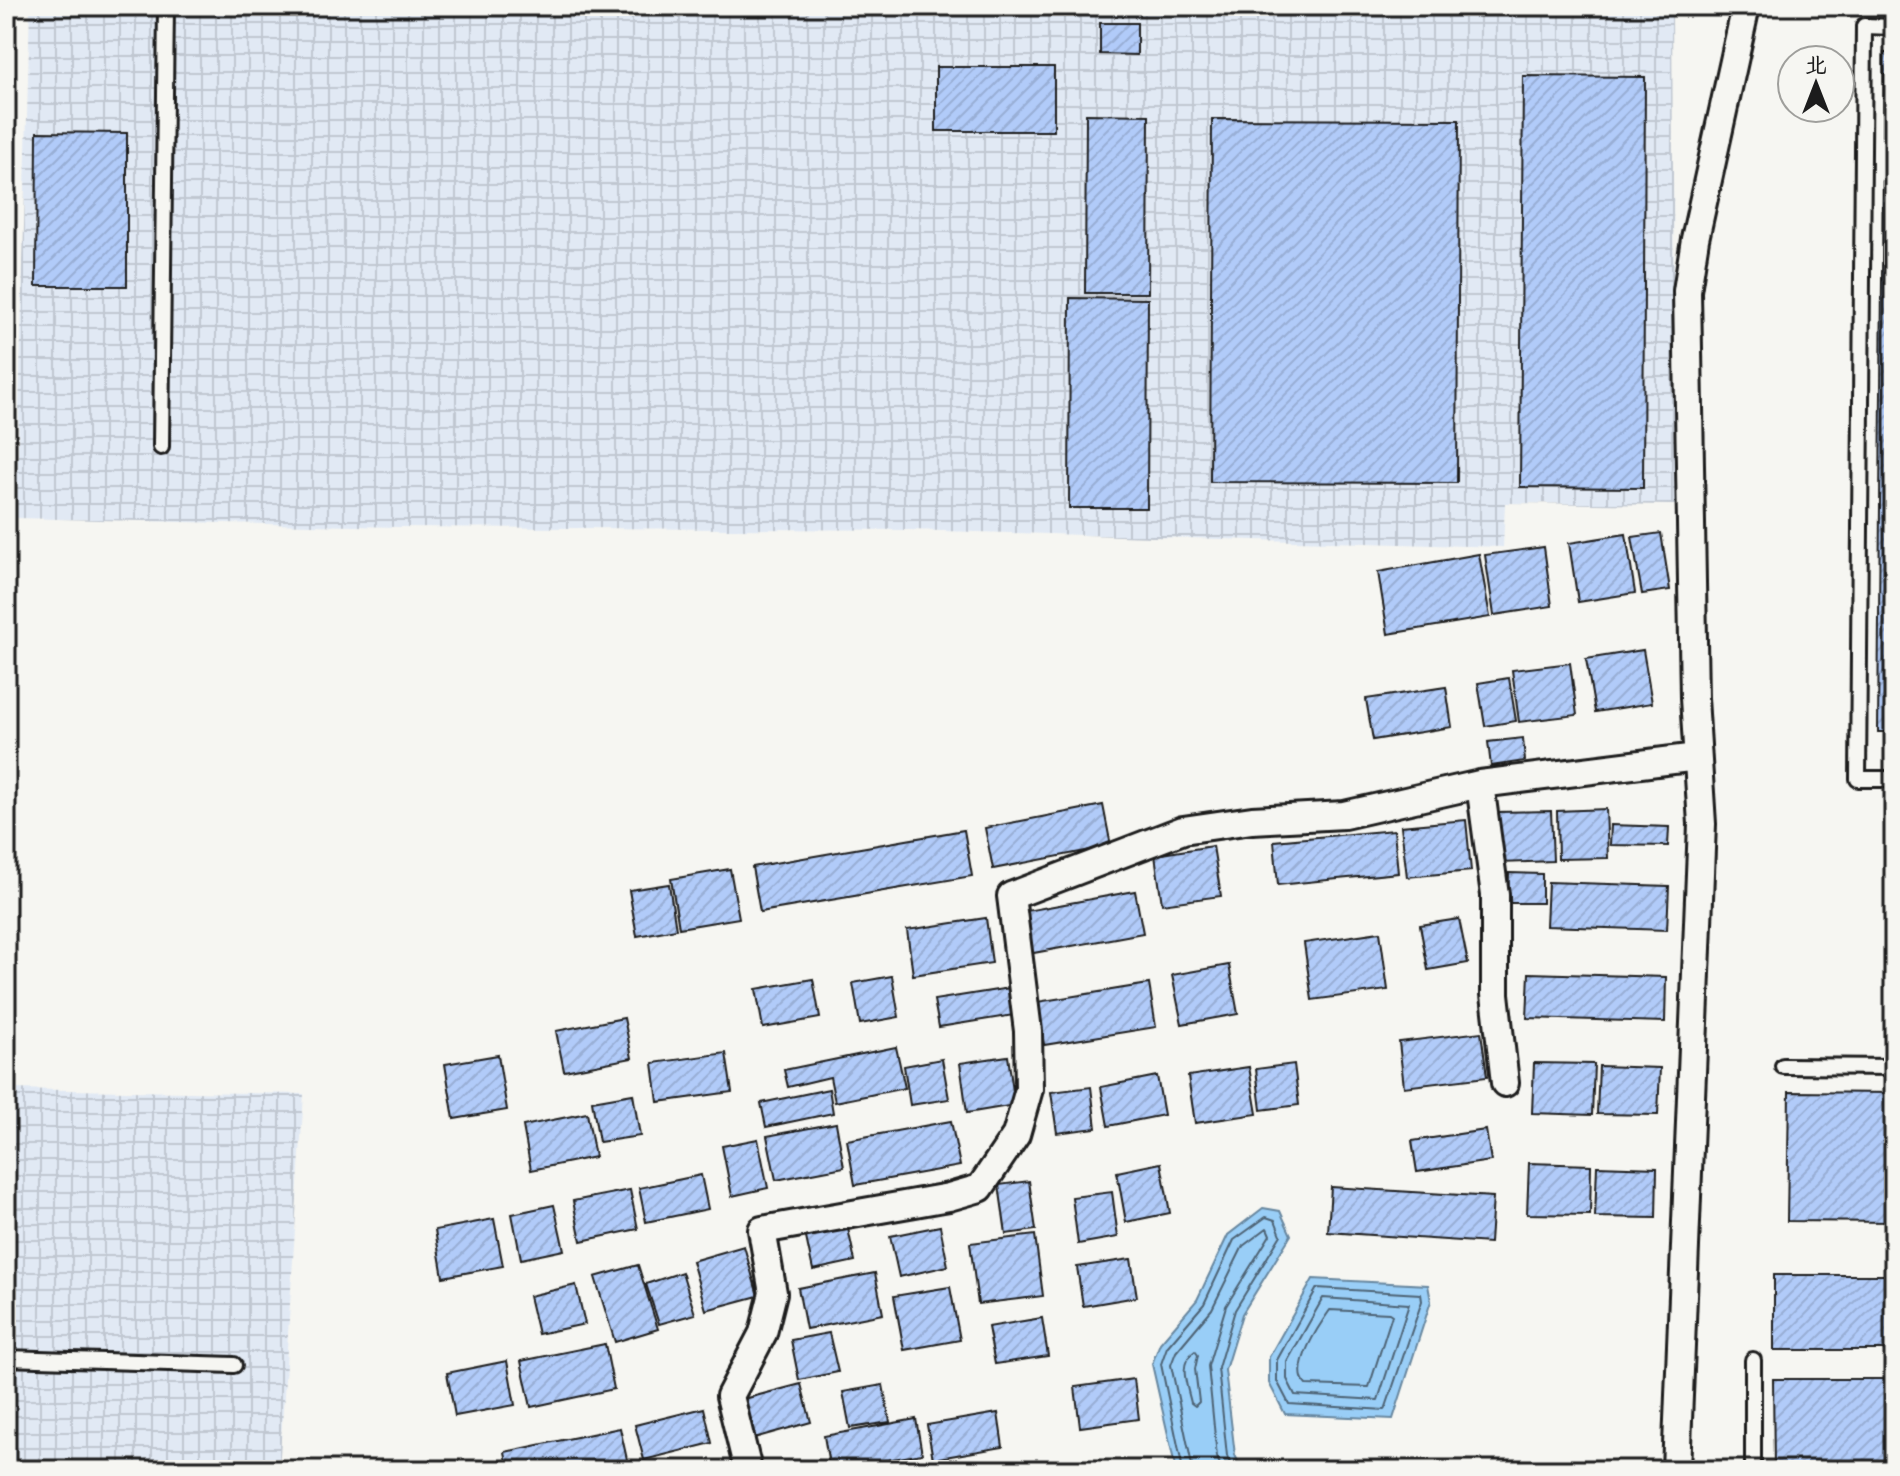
<svg xmlns="http://www.w3.org/2000/svg" width="1900" height="1476" viewBox="0 0 1900 1476" font-family="'Patrick Hand','LXGW WenKai TC',sans-serif">
  <style>
    .industrial { fill: url(#industrial-grid) }
    .water { fill: #99cef7; stroke: #67879f; stroke-width: 2 }
    .lines { fill: none; stroke-linecap: round; stroke-linejoin: round }
    .shore { stroke: #4e6374; stroke-width: 2 }
    .building { fill: url(#building-hatch); stroke: #1c1c1c; stroke-width: 2 }
    .lane-casing { stroke: #1c1c1c; stroke-width: 20 }
    .street-casing { stroke: #1c1c1c; stroke-width: 32 }
    .lane { stroke: #f6f6f2; stroke-width: 14 }
    .street { stroke: #f6f6f2; stroke-width: 26 }
  </style>
  <defs>
    <pattern id="industrial-grid" width="8" height="8" patternUnits="userSpaceOnUse" patternTransform="scale(2)"><rect width="8" height="8" fill="#e1e9f4"/><path d="M0 4h8M4 0v8" fill="none" stroke="#c0c7d1"/></pattern>
    <pattern id="building-hatch" width="6" height="6" patternUnits="userSpaceOnUse" patternTransform="scale(2)"><rect width="6" height="6" fill="#b1cbf9"/><path d="M-1 1l2-2M0 6l6-6M5 7l2-2" fill="none" stroke="#98aed5"/></pattern>
  </defs>
  <rect width="100%" height="100%" fill="#f6f6f2"/>
  <filter id="ink" filterUnits="userSpaceOnUse"><feTurbulence type="fractalNoise" baseFrequency=".0125" numOctaves="2"/><feDisplacementMap in="SourceGraphic" scale="16" xChannelSelector="R" yChannelSelector="G"/><feConvolveMatrix kernelMatrix="1 2 1 2 8 2 1 2 1" color-interpolation-filters="sRGB"/></filter>
  <g filter="url(#ink)">
    <path class="industrial" d="M30,6H1672L1675,505L1505,503L1503,547L908,530L397,527L16,518Z
      M6,1089L304,1094L279,1470H6Z"/>
    <path class="water" d="M1263,1208L1280,1211L1291,1235L1242,1314L1225,1370L1235,1455L1242,1470H1176L1152,1364L1160,1343L1197,1300L1228,1235Z
      M1313,1279L1428,1285L1431,1301L1393,1419L1285,1414L1269,1383V1357Z"/>
    <g class="lines">
      <path class="shore" d="M1317,1288L1421,1294L1422,1301L1385,1410L1289,1404L1277,1381V1360Z
        M1323,1298L1409,1304L1378,1400L1295,1395L1287,1379V1362Z
        M1330,1310L1389,1313L1392,1315L1369,1387L1306,1385C1290,1368 1318,1327 1330,1310Z
        M1195,1351L1198,1355L1195,1369L1199,1402L1195,1406L1191,1403C1187,1385 1177,1363 1195,1351Z
        M1183,1470L1161,1364L1167,1347L1204,1304L1234,1240L1266,1217L1275,1220L1281,1235L1235,1310L1218,1368L1227,1456L1233,1470
        M1193,1470L1171,1365L1176,1352L1212,1309L1243,1246L1267,1228L1270,1235L1226,1306L1208,1366L1217,1457L1222,1470"/>
    </g>
    <path class="building" d="M1100,23H1137V55L1100,54Z
      M1884,53H1894V732H1878Z
      M936,67H1054V131H936Z
      M1523,76L1645,77L1643,488L1520,487Z
      M1086,114L1149,115L1148,293H1085Z
      M1212,119L1459,120L1457,483L1210,482Z
      M37,132L127,133V286H36Z
      M1070,298L1148,299L1147,508H1069Z
      M1661,533L1670,590L1642,594L1632,537Z
      M1626,534L1635,593L1578,602L1569,543Z
      M1544,547L1552,606L1494,615L1485,555Z
      M1479,554L1490,617L1388,634L1378,572Z
      M1643,650L1652,703L1595,712L1586,659Z
      M1570,663L1577,715L1519,722L1512,670Z
      M1509,678L1516,721L1485,726L1478,683Z
      M1446,687L1452,727L1373,740L1366,699Z
      M1523,738L1525,761L1491,766L1488,742Z
      M1103,805L1111,846L993,869L985,828Z
      M1606,809L1608,858L1558,859L1557,811Z
      M1551,811L1553,861L1499,863L1497,812Z
      M1466,820L1471,871L1407,877L1401,826Z
      M1611,825L1669,827L1668,846L1610,845Z
      M964,830L972,876L760,912L752,867Z
      M1394,830L1398,873L1278,885L1274,841Z
      M1213,846L1221,896L1162,904L1155,855Z
      M730,869L739,918L679,928L671,879Z
      M1509,873L1542,874V903H1508Z
      M1548,882L1669,886L1667,930L1546,926Z
      M669,884L676,929L637,936L629,890Z
      M1135,891L1143,933L1028,954L1021,912Z
      M986,918L992,963L913,975L907,930Z
      M1459,919L1468,963L1428,970L1420,925Z
      M1380,932L1388,990L1312,1000L1304,943Z
      M1229,965L1238,1014L1182,1024L1172,975Z
      M1529,973L1666,977L1665,1022L1527,1018Z
      M892,976L899,1017L860,1024L853,983Z
      M813,979L820,1018L763,1028L756,989Z
      M1149,984L1156,1027L1044,1045L1037,1002Z
      M1010,988L1014,1015L939,1027L934,1000Z
      M624,1018L632,1058L564,1071L556,1031Z
      M1481,1032L1487,1077L1404,1087L1399,1042Z
      M896,1047L905,1088L835,1102L830,1077L788,1087L784,1070Z
      M726,1053L732,1092L658,1102L653,1063Z
      M498,1055L507,1110L454,1119L445,1064Z
      M1008,1056L1015,1105L967,1113L960,1063Z
      M942,1059L949,1099L910,1105L904,1066Z
      M1534,1063L1594,1064L1592,1115L1532,1113Z
      M1294,1064L1299,1105L1261,1110L1256,1069Z
      M1599,1066L1660,1068L1658,1115L1597,1114Z
      M1249,1067L1257,1114L1195,1123L1188,1076Z
      M1157,1076L1164,1115L1108,1126L1101,1087Z
      M1091,1087L1096,1128L1057,1133L1051,1092Z
      M829,1089L833,1113L766,1127L761,1103Z
      M1789,1092L1894,1093V1222L1787,1221Z
      M633,1094L640,1136L599,1142L592,1101Z
      M587,1113L595,1157L531,1170L523,1126Z
      M951,1121L960,1166L855,1185L847,1140Z
      M836,1123L844,1167L776,1180L767,1136Z
      M1486,1130L1491,1161L1417,1172L1412,1141Z
      M758,1139L768,1188L732,1196L722,1146Z
      M1161,1163L1170,1213L1126,1222L1117,1172Z
      M1529,1163L1591,1165L1590,1215L1527,1214Z
      M1597,1166L1657,1168L1656,1218L1595,1217Z
      M701,1175L708,1209L646,1222L639,1188Z
      M1029,1181L1036,1230L1006,1234L999,1185Z
      M1331,1187L1493,1197L1490,1243L1328,1232Z
      M630,1190L638,1229L581,1241L573,1201Z
      M1112,1192L1118,1237L1078,1244L1072,1197Z
      M554,1205L564,1250L521,1259L512,1214Z
      M494,1219L503,1266L443,1277L435,1230Z
      M847,1224L855,1261L813,1270L805,1233Z
      M940,1226L948,1266L899,1277L890,1236Z
      M1035,1235L1043,1296L978,1304L970,1243Z
      M744,1246L758,1296L706,1310L692,1261Z
      M1131,1259L1137,1297L1083,1306L1077,1267Z
      M638,1265L658,1329L615,1342L595,1277Z
      M682,1272L695,1314L659,1324L646,1284Z
      M875,1273L883,1314L806,1329L798,1288Z
      M1774,1275H1894V1350H1774Z
      M576,1285L585,1324L538,1334L529,1296Z
      M950,1287L960,1340L904,1350L894,1296Z
      M1042,1318L1048,1356L995,1364L988,1327Z
      M829,1333L838,1372L799,1380L791,1340Z
      M605,1344L614,1389L531,1407L521,1361Z
      M507,1361L515,1405L455,1416L447,1373Z
      M1134,1379L1139,1419L1080,1427L1075,1387Z
      M1773,1379H1894V1470H1774Z
      M801,1384L811,1422L754,1438L744,1399Z
      M883,1385L890,1422L850,1428L843,1392Z
      M704,1408L712,1443L644,1460L635,1425Z
      M998,1413L1003,1447L933,1459L927,1425Z
      M916,1419L922,1454L830,1470L824,1436Z
      M620,1428L628,1464L597,1470H509L505,1452Z
      M1333,1464L1334,1470H1311L1310,1466Z"/>
    <g class="lines">
      <defs>
        <path id="lane" d="M1894,27L1864,26L1858,779H1894
          M161,447L166,6
          M1783,1066L1894,1067
          M6,1358L234,1365
          M1753,1360V1470"/>
        <path id="street" d="M1480,784L1495,895V994L1505,1083
          M748,1470L730,1396L763,1333L773,1293L762,1230L949,1197L980,1188L1016,1135L1029,1089L1028,1031L1011,896L1183,830L1252,820L1344,815L1480,784L1697,757
          M1676,1470L1702,824L1694,698L1687,291L1695,239L1746,6"/>
      </defs>
      <use href="#lane" class="lane-casing"/>
      <use href="#street" class="street-casing"/>
      <use href="#lane" class="lane"/>
      <use href="#street" class="street"/>
    </g>
  </g>
  <rect width="1900" height="1476" fill="none" stroke="#f6f6f2" stroke-width="32"/>
  <rect x="16" y="16" width="1868" height="1444" fill="none" stroke="#1c1c1c" stroke-width="3" filter="url(#ink)"/>
  <g transform="translate(1816 84)"><circle r="38" fill="#f6f6f2" stroke="#9f9f9c" stroke-width="2"/>
  <path d="M0-6L14 30L0 20L-14 30Z" fill="#1c1c1c"/>
  <text y="-12" font-size="22" font-weight="bold" text-anchor="middle" fill="#1c1c1c">北</text>
  </g>
</svg>
